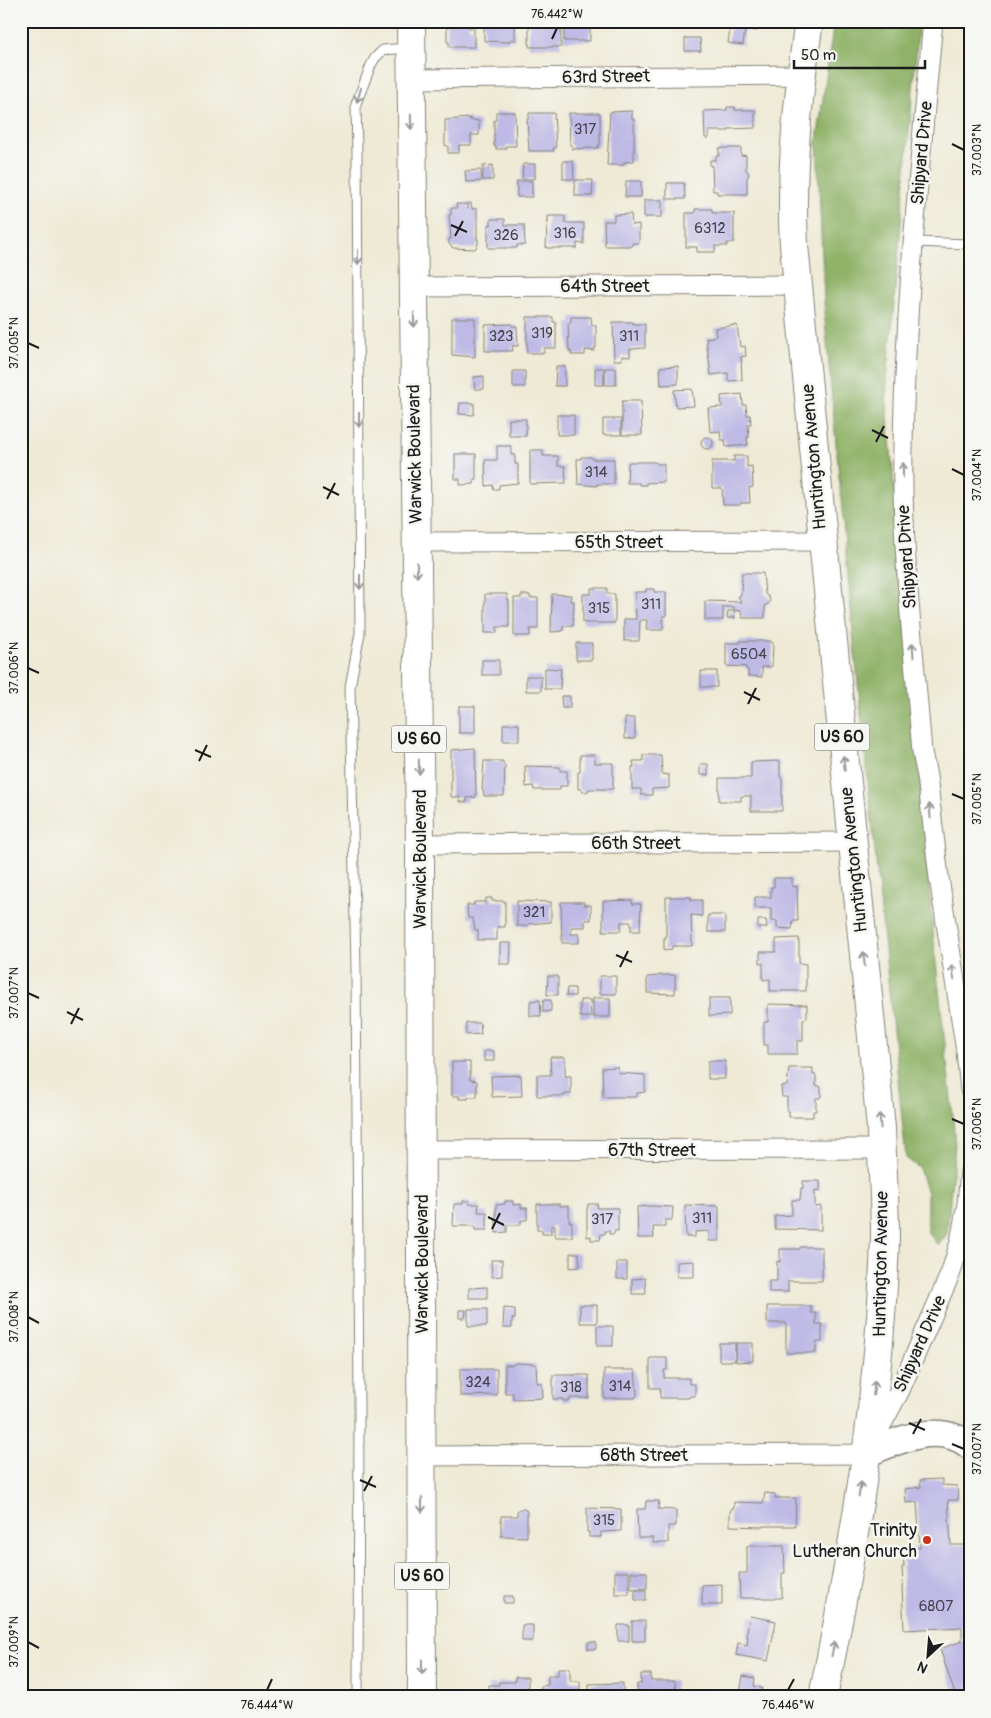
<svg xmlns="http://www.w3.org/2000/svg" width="991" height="1718" viewBox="0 0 991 1718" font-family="Pangolin,sans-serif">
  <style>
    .forest { fill: #8fb267; stroke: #566742 }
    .building { fill: #beb9e5 }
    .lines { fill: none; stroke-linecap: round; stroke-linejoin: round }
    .lane-casing { stroke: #858378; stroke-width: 11 }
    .street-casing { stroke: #858378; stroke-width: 21 }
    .secondary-casing { stroke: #858378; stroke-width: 29 }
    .primary-casing { stroke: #858378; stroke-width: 30 }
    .lane { stroke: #fff; stroke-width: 9 }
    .street { stroke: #fff; stroke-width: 19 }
    .secondary { stroke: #fff; stroke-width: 26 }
    .primary { stroke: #fff; stroke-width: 28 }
    .oneway { stroke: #999 }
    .ticks { fill: none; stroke: #1c1c1c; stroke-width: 2 }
    .poi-dot { fill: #c8321e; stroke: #f6f6f2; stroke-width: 2 }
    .labels { text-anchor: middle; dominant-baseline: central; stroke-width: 5; stroke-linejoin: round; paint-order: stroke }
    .number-label { font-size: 15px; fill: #44434e }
    .shield { fill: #f6f6f2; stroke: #5d5d5c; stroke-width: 1 }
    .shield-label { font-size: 16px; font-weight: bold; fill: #1c1c1c }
    .street-label { font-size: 18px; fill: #1c1c1c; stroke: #f6f6f2 }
    .poi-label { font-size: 18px; fill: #1c1c1c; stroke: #f6f6f2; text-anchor: end }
    .neatline { fill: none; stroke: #1c1c1c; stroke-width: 2 }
    .ticks-label { font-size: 12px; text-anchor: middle; fill: #1c1c1c }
  </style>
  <rect width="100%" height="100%" fill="#f6f6f2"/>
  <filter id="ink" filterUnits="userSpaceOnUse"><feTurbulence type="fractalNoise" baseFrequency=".02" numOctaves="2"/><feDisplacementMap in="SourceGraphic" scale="10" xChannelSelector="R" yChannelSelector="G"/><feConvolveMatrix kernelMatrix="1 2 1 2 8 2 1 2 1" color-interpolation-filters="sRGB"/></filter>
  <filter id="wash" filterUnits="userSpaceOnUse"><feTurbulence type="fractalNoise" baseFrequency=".0096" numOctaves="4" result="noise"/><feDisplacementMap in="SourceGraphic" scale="20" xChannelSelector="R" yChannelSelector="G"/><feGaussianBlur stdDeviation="1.12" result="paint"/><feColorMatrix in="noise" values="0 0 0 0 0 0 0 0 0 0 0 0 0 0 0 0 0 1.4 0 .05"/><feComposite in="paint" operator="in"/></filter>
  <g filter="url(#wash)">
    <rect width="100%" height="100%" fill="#eeead5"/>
    <path class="forest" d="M834,21H919L886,394L935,954L953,1117L955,1145L947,1234L938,1245L927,1231V1193L919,1168L906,1158L855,654L825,321L817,141Z"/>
    <g id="blocks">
      <path class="building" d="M447,21H468L469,28H474V47H449V42H447Z
        M484,21H515V40H509V42L484,41Z
        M529,21H555V25H561V47H529Z
        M564,21H590V41H564Z
        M619,21H654V25H619Z
        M736,21H758L757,31L745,29L743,45L728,43L731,24H735Z
        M685,38H700L701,51H685Z
        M727,107H735V110H755V128L729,129V131H709V138H705L704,111L727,110Z
        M632,111V119H634V161L624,162V165H607L610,112Z
        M496,112H515L516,146H506V149H496V146H494V120H496Z
        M529,113H554L556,148H553L554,151H529L527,119H529Z
        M569,113H600V145H598V148L572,149V145H570Z
        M470,118V120L479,121V135H471V145H459V153H448V146L445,145V120Z
        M719,148H741V156L746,155V169L749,174L747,178V194H717V191H713L712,166H710V160H716V156H719Z
        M563,161H573L574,179H563Z
        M523,164H535V179H522Z
        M493,165V180H483V166Z
        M481,170L482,181L466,182L465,171Z
        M575,180H593L592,196H575Z
        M517,181H532V197H517Z
        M626,181H641V197H625Z
        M667,183H684L685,199H667Z
        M644,200H662V217H644Z
        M468,203H471L472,209H477V239H478V244L475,249L453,248L449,244V239H451L449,215H451V208H457L456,204H467L468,209Z
        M695,209H712V213H734V243H727V246H715V252H697V247H686V213H695Z
        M631,214L632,225L639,224V243H632V246H605L604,221H614V215Z
        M548,216H565V223H584V244L577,243V248H546L547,222L548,223Z
        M491,219H505V225H524L525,245H517V248H488V225H491Z
        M527,317H553V322H556V348H544V353H527Z
        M571,317H591L592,325H596V348H594V351L585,350V355H571V351H569L568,323H571Z
        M452,318H475V357L452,355Z
        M613,322H633V324H645V348L630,349V357L622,356V360H614Z
        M512,324V326H517L518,346H512L513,351H485V325Z
        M737,325L740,347L745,346L746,356L741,357L742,380L728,381V373L711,375L706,338L716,336L715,328Z
        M556,366H565V386H555Z
        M678,366V384L661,385L660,367Z
        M595,368H604V385H595Z
        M605,368H616V385H605Z
        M513,371H525V387H513Z
        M484,376V389H475L474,377Z
        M692,389L694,406L676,407L674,390Z
        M742,394L743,405H746L747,415H750L751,424H748L749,437H747L748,445L726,447L725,440H721L720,431L710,432L708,408L722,407L721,396Z
        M622,401H641L642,435H622Z
        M460,403H474V415L459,414Z
        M557,415H574V435H557Z
        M509,419H526V436H509Z
        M603,419H621V435H603Z
        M701 443a6 6 0 1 1 12 0a6 6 0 1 1-12 0Z
        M497,446H511V455H515V464H518V483L499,485V489H493V485L486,486L485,460H497Z
        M530,450H543V456H558V466H565L566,483L530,484Z
        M455,454H476V479H474V484L460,485V479H455Z
        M734,456H747V467L752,466L753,487L749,488L750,503H740V505H723L722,488H712V461H734Z
        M581,457H591L592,459H614V484H597V486L578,484L577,459H581Z
        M630,462H655L658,464H664V482L646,483V485H639V483H627L628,463Z
        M742,573H763L765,594L769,597L770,602L765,606V618H742L741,611L734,610V607H723V620H705V601L741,602L738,596H740L741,593Z
        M591,588H607V594H615V623H583V594H591Z
        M646,589H654V592H666V616H663V630H646L647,620H640L639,641H624V619H636L635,592H646Z
        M485,594H507V600H509V627H497V633H485Z
        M552,594L571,595L570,601H574L573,626H563V631L551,632Z
        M521,595H530V598H538V629H530V636H514V598H521Z
        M728,611H734L735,618H727Z
        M740,641H771V643H773L772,666L771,667H762V677L748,676V670L746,669V667L726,666V643H740Z
        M576,643H592V660H576Z
        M482,660H499V675H482Z
        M545,668L561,669L560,689H545Z
        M701,671H717V687H701Z
        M526,676H541V691H526Z
        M561,696H570V708H562Z
        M459,706H475V733H459Z
        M625,718H635V738L625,739Z
        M503,724H519V741H503Z
        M475,748L476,797L467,798V802H460V797H451V750Z
        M580,755H595V763H613V789H589L587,792H583L581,789H578V772H580Z
        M643,755H661L662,774L669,775V788L652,789V795H641V789H632V767H634L633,761H643Z
        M484,761H503V765H505L504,796H484L483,790H482Z
        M780,761V777L782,778V811H751V796H741V801H719V778H751V762Z
        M700,764H708V775H700Z
        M525,766L560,767V771H567V786H560V790H534L533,786L526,787Z
        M774,878H792V887L797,886L798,921H793L792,929L777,928V921H771V908H755V897H771V887H774Z
        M666,897H691V900H702V916L691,915L692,946H672V949L664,950V938H666Z
        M486,898H492V901H505V927H497V940H478V930H475L473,918H468L467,905H474V902H486Z
        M632,900V904H641L640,931H631V922H621V931H603V901Z
        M517,901L551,902V922L528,924V926H517Z
        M561,902H584V905H591V920H585V927H571V934H579V943H562Z
        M708,915H725V932H708Z
        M758,920H766L767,928H758Z
        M799,938V963L806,964V991H770V979L763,980V963H760V952H776V939Z
        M500,943H511L510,964H500Z
        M659,975H675V994L647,993V977L659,976Z
        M548,976H558V995H547Z
        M600,976H616V994H600Z
        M567,988H575V996H566Z
        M593,998H610V1017H593Z
        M709,998H730V1015L709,1016Z
        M540,1000L541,1016H530V1001Z
        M543,1000H551V1011L543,1012Z
        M580,1000H590L591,1017H580Z
        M768,1004L807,1005V1018L803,1019V1041H797V1054H768V1045H764V1022H768Z
        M466,1023H480L481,1034L466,1035Z
        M484,1051H494V1061H484Z
        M550,1057H565V1076H571V1094H565V1096H537V1075H551Z
        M708,1061H725V1079H708Z
        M452,1062H470V1080L477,1081V1097H468V1099H459V1096H452Z
        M618,1067V1073L645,1075V1092L637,1093V1097H603L602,1068Z
        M789,1068H813V1075H816V1086H820L821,1088V1096L820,1098H816V1111H813V1117H789V1111H787V1097H782L781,1086H787Z
        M521,1075L522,1096L492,1097L491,1076Z
        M803,1181H820V1191L815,1190V1207L821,1206V1230L775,1229V1216L792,1215V1200H800L801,1188H803Z
        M463,1201H470L469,1204H479L478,1212H487V1230H475V1226H453L454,1204H463Z
        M505,1201H513V1205L521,1204V1208H527V1220H521V1225H507V1232L496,1233V1205L505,1204Z
        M537,1204H560V1206H569V1222H572V1237H555V1226H551V1234H542V1230H537Z
        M588,1204H598L597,1208H618V1231H614V1234H609V1231H605V1234H601L600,1240H591V1236L587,1237V1208H588Z
        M685,1205L719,1206V1241H709V1231L695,1232V1237H686Z
        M650,1206L673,1207L672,1220H665V1227H653L654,1238H638L637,1207Z
        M800,1247H822V1281H788V1292H769V1281H777V1261L780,1262V1249H800Z
        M570,1253H579L580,1267L570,1268Z
        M491,1260H502V1276L492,1277Z
        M694,1261V1277H677V1262Z
        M617,1262H627V1279H617Z
        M645,1278L646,1294H632V1279Z
        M487,1287V1298H469V1288Z
        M580,1305H597V1323H580Z
        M767,1306H811V1313H816V1324H822V1342H816V1353H786V1323H767Z
        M504,1308L515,1309V1319H512V1328H503Z
        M468,1309H487V1326H468Z
        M459,1310H466L465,1318H459Z
        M597,1326H613V1346H597Z
        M719,1343H735V1361H719Z
        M736,1343H753V1361L736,1362Z
        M650,1358H667V1370H664V1378H689V1384H695V1396H690L689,1398H660V1388H650Z
        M516,1363L536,1364L537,1383H542L543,1398L513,1399V1393H505V1365H513Z
        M460,1369H497V1395L460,1396Z
        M604,1370H635L637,1395L635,1398H604Z
        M553,1375H589V1398H570V1401H563V1399H553Z
        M942,1479V1485L957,1486L958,1500H948L951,1545H966L970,1582V1697H956L940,1649L962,1641V1627L904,1630L902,1586H903L902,1567H904L903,1549L920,1548L917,1502L906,1503L905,1489L921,1487L920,1480Z
        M765,1493L775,1494V1498H796L795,1526H763V1527L730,1526V1512L732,1508H734V1502L763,1503Z
        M646,1501H659L658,1509L676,1510V1526H668V1543H653V1538H638L637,1509H645Z
        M587,1508L621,1509V1531L601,1532V1537H589V1532H587Z
        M520,1509H524L527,1511V1537L501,1536V1516H517V1511Z
        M747,1546H784L785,1573H782V1598H740L739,1573H747Z
        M615,1572H629V1594H615Z
        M631,1572H647V1588L631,1589Z
        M722,1584V1605H702V1585Z
        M635,1590H646V1600H635Z
        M504,1596H513V1603H504Z
        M750,1616L776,1621L768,1661L736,1655L738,1643L747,1645L748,1636H746Z
        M632,1621H645V1641H632Z
        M522,1625H533V1641H522Z
        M618,1625H629V1641H618Z
        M588,1642H596V1649H588Z
        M558,1668H570V1681H580V1697H542L541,1686L548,1685V1675H558Z
        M641,1674H651V1681H675L676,1697H642V1694L637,1695V1684H641Z
        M743,1676L755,1678L754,1686L762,1688L760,1697H728L729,1691L740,1693Z
        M515,1677H528V1697H490L489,1685H499V1682H515Z
        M623,1683V1697H589V1684Z
        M897,1692L917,1696V1697H888V1694L896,1696Z"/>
    </g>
  </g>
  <g filter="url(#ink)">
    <use href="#blocks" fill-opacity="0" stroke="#858378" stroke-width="1"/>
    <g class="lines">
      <defs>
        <path id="lane" d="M914,242L970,244
          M358,1697L359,1407L356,968L350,687L360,633L357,154L356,104L371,65L375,58L383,50L407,48"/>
        <path id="street" d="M933,21C920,163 905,305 903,447C901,549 914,651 922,752L927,776L939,878L966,1051L970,1090
          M411,79L801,75
          M413,287L798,285
          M416,542L822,541
          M420,844L853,842
          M422,1150L882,1149
          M421,1456L866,1454L900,1390L951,1272L960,1242L967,1204L970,1171"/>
        <path id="secondary" d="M866,1454C897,1440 940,1421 970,1446"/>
        <path id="primary" d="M411,21L420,844L422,1697
          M809,21C798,96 790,170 794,245L881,1128C882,1164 885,1201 885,1237C881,1392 854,1546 823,1697"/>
      </defs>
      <use href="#lane" class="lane-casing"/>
      <use href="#street" class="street-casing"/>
      <use href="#secondary" class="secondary-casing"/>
      <use href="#primary" class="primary-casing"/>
      <use href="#lane" class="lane"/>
      <use href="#street" class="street"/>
      <use href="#secondary" class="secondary"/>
      <use href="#primary" class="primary"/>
    </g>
    <defs><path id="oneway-shaft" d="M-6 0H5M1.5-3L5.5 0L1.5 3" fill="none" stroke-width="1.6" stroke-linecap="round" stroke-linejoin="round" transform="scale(1.25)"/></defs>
    <g class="oneway">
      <use href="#oneway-shaft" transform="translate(359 95) rotate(107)"/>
      <use href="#oneway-shaft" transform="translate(411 122) rotate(89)"/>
      <use href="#oneway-shaft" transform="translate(358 257) rotate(90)"/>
      <use href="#oneway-shaft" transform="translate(414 320) rotate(89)"/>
      <use href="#oneway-shaft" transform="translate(359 420) rotate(90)"/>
      <use href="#oneway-shaft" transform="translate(903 470) rotate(-90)"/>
      <use href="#oneway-shaft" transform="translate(417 570) rotate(89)"/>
      <use href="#oneway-shaft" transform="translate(360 582) rotate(90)"/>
      <use href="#oneway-shaft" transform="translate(913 650) rotate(-94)"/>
      <use href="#oneway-shaft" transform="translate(844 763) rotate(-96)"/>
      <use href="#oneway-shaft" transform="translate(419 767) rotate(89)"/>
      <use href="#oneway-shaft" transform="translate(930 811) rotate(-95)"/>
      <use href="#oneway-shaft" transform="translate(864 959) rotate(-96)"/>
      <use href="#oneway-shaft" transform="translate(953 972) rotate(-99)"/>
      <use href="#oneway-shaft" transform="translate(880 1121) rotate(-95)"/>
      <use href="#oneway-shaft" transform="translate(874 1388) rotate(-84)"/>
      <use href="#oneway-shaft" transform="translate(860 1489) rotate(-80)"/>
      <use href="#oneway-shaft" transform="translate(422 1505) rotate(90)"/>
      <use href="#oneway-shaft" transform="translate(833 1649) rotate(-78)"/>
      <use href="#oneway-shaft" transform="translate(422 1667) rotate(90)"/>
    </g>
  </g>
  <path class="ticks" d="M552,39L557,28M952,144L964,150M451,225L467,232M455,236L463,221M28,343L39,348M872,430L888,438M876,442L884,426M952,469L964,475M323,487L339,495M327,499L335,483M28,668L39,673M744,692L760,700M748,704L756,688M195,750L211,757M199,761L207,745M952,794L964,799M616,955L632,962M620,967L628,951M28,993L39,998M67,1012L83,1020M71,1024L79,1008M952,1119L964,1124M488,1217L504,1225M492,1229L500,1213M28,1317L39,1323M909,1423L925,1430M913,1434L921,1419M952,1444L964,1449M360,1480L376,1487M364,1491L372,1476M28,1642L39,1648M267,1690L272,1679M788,1690L794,1679"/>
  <circle class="poi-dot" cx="927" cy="1540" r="5"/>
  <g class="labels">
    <g class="number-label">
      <text x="585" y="129">317</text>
      <text x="710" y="228">6312</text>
      <text x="565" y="233">316</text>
      <text x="506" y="235">326</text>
      <text x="542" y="333">319</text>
      <text x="501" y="336">323</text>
      <text x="629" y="336">311</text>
      <text x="596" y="472">314</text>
      <text x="651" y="604">311</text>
      <text x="599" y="608">315</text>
      <text x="749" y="654">6504</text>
      <text x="534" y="912">321</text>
      <text x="702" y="1218">311</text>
      <text x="602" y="1219">317</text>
      <text x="478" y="1382">324</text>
      <text x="620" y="1386">314</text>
      <text x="571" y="1387">318</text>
      <text x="604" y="1520">315</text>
      <text x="936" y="1606">6807</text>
    </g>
    <g class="shield">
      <rect x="814.5" y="723.5" width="55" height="27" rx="4"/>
      <rect x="391.5" y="725.5" width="55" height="27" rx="4"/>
      <rect x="394.5" y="1562.5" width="55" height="27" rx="4"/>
    </g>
    <g class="shield-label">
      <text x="842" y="737">US 60</text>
      <text x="419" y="739">US 60</text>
      <text x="422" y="1576">US 60</text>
    </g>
    <g class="street-label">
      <text transform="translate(606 77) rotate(-1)">63rd Street</text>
      <text transform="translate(922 153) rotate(-85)">Shipyard Drive</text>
      <text x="605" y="286">64th Street</text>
      <text transform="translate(415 454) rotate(-91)">Warwick Boulevard</text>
      <text transform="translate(814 457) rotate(-95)">Huntington Avenue</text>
      <text x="619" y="542">65th Street</text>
      <text transform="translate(907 557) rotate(-94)">Shipyard Drive</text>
      <text x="636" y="843">66th Street</text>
      <text transform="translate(420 859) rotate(-90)">Warwick Boulevard</text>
      <text transform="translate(854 860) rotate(-96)">Huntington Avenue</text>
      <text x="652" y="1150">67th Street</text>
      <text transform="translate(422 1264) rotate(-90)">Warwick Boulevard</text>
      <text transform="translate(881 1264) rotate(-89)">Huntington Avenue</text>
      <text transform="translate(920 1344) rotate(-66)">Shipyard Drive</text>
      <text x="644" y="1455">68th Street</text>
    </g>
    <g class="poi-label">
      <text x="917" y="1530">Trinity<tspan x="917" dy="21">Lutheran Church</tspan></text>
    </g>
  </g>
  <rect width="991" height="1718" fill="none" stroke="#f6f6f2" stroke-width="55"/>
  <g transform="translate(928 1656) rotate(206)" stroke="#f6f6f2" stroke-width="4" paint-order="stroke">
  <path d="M0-4L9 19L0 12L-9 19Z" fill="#1c1c1c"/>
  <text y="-8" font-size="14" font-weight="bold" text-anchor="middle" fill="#1c1c1c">N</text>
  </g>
  <path d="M794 60v8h131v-8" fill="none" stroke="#1c1c1c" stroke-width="2.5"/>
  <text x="801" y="60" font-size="15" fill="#1c1c1c" stroke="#f6f6f2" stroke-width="4" paint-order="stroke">50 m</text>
  <rect x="28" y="28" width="936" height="1662" class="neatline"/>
  <g class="ticks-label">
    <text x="557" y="18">76.442°W</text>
    <text transform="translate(977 150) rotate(-90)" y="4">37.003°N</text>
    <text transform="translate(14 343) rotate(-90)" y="4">37.005°N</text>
    <text transform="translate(977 475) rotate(-90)" y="4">37.004°N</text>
    <text transform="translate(14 668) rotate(-90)" y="4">37.006°N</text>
    <text transform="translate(977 799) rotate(-90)" y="4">37.005°N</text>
    <text transform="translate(14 993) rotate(-90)" y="4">37.007°N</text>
    <text transform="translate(977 1124) rotate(-90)" y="4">37.006°N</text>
    <text transform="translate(14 1317) rotate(-90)" y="4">37.008°N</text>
    <text transform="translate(977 1449) rotate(-90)" y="4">37.007°N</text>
    <text transform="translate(14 1642) rotate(-90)" y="4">37.009°N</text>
    <text x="267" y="1709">76.444°W</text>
    <text x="788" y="1709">76.446°W</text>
  </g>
</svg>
